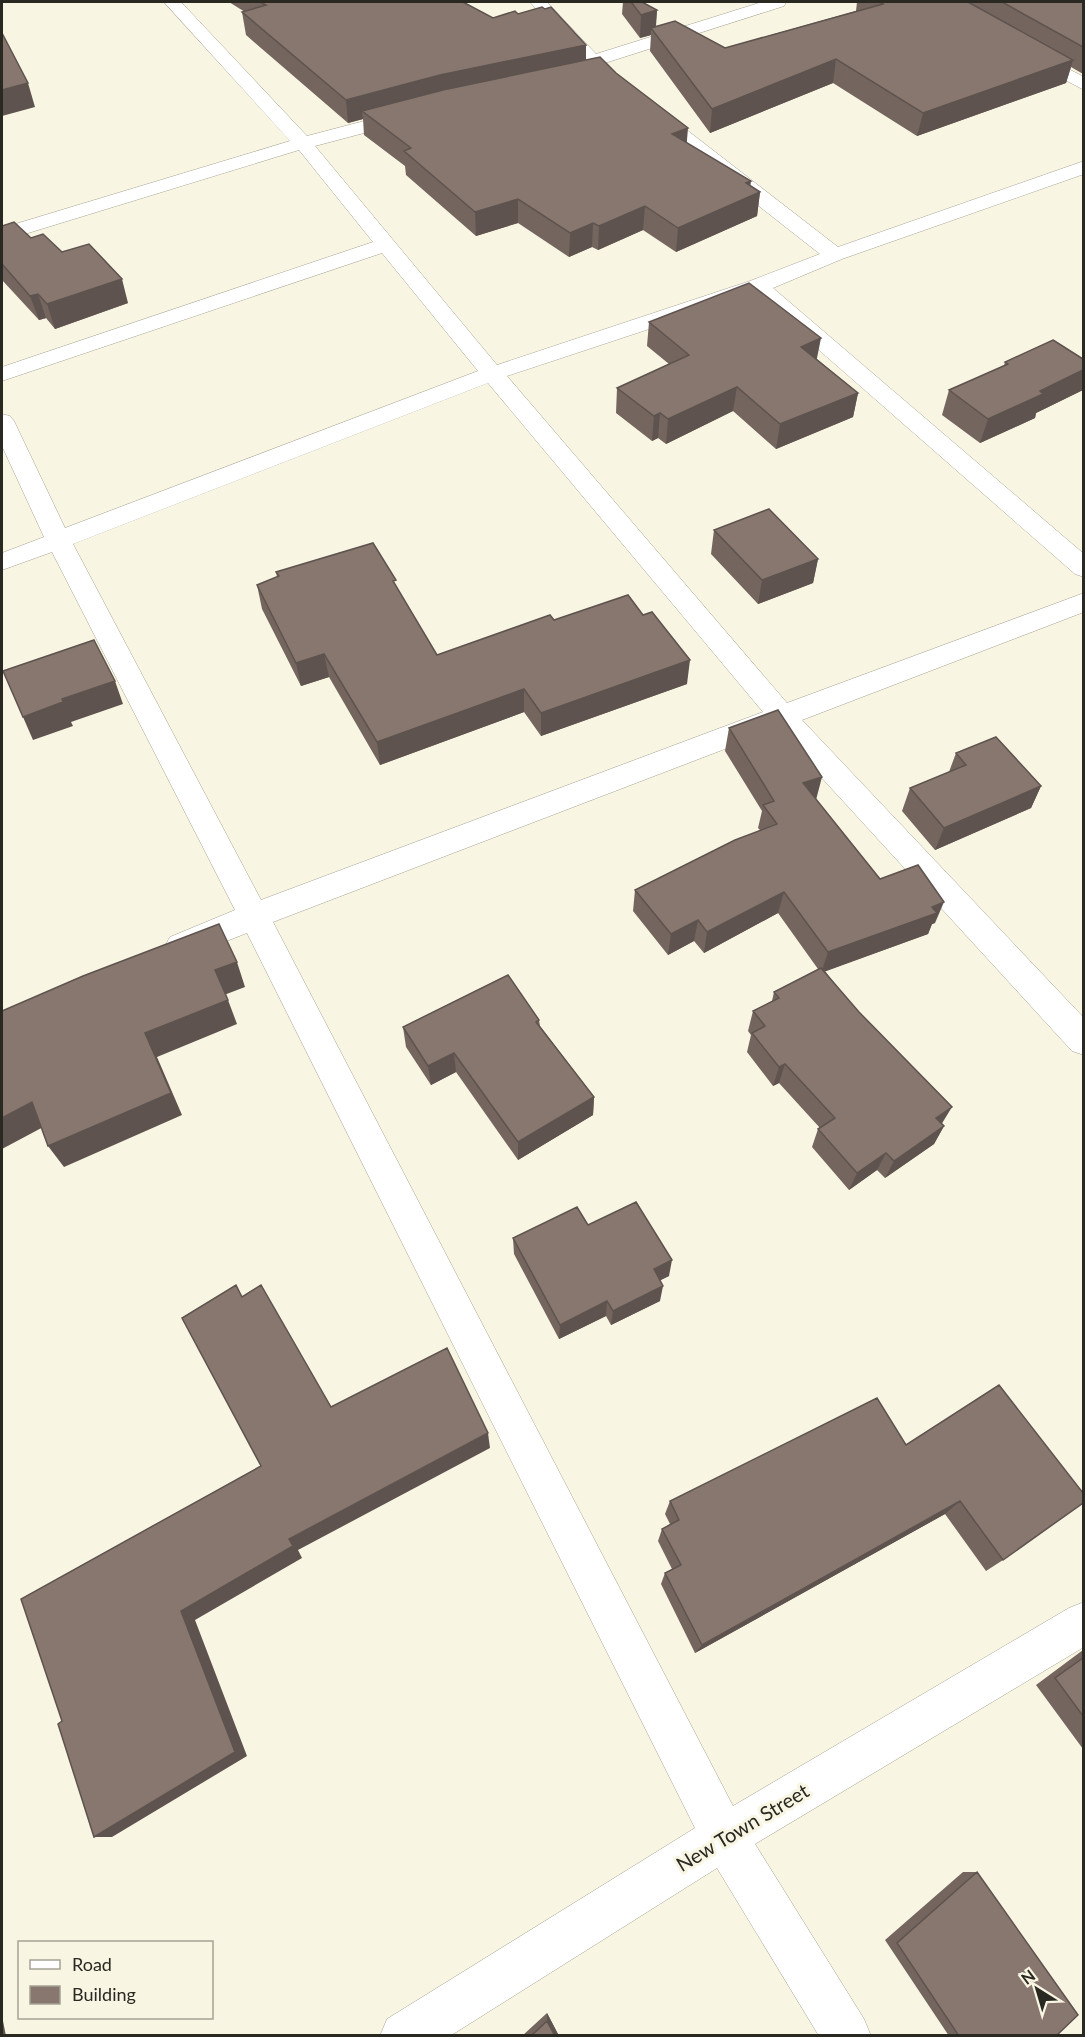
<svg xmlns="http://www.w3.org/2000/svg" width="1085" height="2037" viewBox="0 0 1085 2037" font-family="Lato,sans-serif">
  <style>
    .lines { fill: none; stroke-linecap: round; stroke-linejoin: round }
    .minor-casing { stroke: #a6a393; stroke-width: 1 }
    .minor { fill: #fff; fill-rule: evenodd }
    .wall { fill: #74665f }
    .shaded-wall { fill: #5e534e }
    .building { fill: #87776f; stroke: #5e534e; stroke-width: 1.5 }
    .labels { text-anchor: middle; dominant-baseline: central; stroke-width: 6; stroke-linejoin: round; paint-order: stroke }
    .near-street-label { font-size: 20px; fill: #292821; stroke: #f8f5e3 }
  </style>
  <rect width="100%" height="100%" fill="#f8f5e3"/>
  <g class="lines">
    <defs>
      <path id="minor" d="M164,2H181L307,136L406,110L413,112L415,116L413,120L315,146L497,365L750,281L820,254L616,94L586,65L530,2H547L596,54L762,2H786L784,6L605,63L630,86L838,247L1084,161V174L842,259L773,288L1084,554V577L1075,574L755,294L507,376L787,703L1084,593V612L802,720L1084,1018V1055L1072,1051L777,729L273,922L733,1806L1069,1608L1084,1602V1647L755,1844L864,2019L871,2036H819L717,1868L450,2036H380L387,2019L695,1828L247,933L181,959L170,955L165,946L170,937L235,910L52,552L2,570V553L44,537L2,446V414L10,416L14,421L65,528L478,371L382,253L2,381V367L373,242L299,150L2,241V228L290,141ZM488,383L763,712L261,900L73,544Z
        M1030,49L1084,77V90L1024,58L1021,54L1024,50Z"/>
    </defs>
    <use href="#minor" class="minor-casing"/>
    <use href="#minor" class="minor"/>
  </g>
  <path class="wall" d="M229,2H463L493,18L518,14L586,45V60L687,143L760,192L757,216L676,252L643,230L598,250L592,247L569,257L518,223L476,236L406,175L405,166L364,135L363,119L348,123L246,35L242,12H245Z
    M623,2H642L657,10L656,27L725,48L856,11L857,2H1083V74L1071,67L1066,83L917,136L833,83L710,133L650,51L651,35L640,38L622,14Z
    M2,226L62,252L128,303L55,329L46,318L39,320L2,280Z
    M649,322L817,359L858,393L853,417L776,449L733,411L666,444L658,438L652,441L616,413L617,388L669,364L647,346Z
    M1083,359V390L1036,413L1035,418L980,443L942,415L949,390L1004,366L1005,362Z
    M714,530L818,559L813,583L758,604L711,554Z
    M276,572L397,589L437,655L554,620L687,684L541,736L524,712L380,765L329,677L301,686L262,609L257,585L277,577Z
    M729,728L816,799L880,879L935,923L932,924L928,934L825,971L944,1126L934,1144L885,1178L877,1170L849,1190L812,1147L818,1129L820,1128L779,1083L773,1086L747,1052L751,1035L748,1031L753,1011L772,1001L774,992L818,969L778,913L704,953L694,941L668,955L633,911L635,890L760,830L758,828L762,811L725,751Z
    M956,753L1041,786L1031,808L935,850L902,811L910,788L949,772Z
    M539,1020L540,1026L594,1097L593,1115L518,1160L456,1072L431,1085L406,1047L403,1027Z
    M588,1225L669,1276L660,1280V1301L611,1325L606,1316L559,1339L514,1254L513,1238Z
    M999,1385L1003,1560L986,1571L945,1514L695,1653L661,1584L665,1573L672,1569L658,1541L662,1529L670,1524L665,1514L670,1501L906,1445Z
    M1083,1650V1749L1036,1685Z
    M963,1872H977L1056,2036H949L885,1940Z
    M547,2013L559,2036H522Z"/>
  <path class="shaded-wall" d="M657,10L655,33L651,28V35L640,38L641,15Z
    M586,45V68L362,111L363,119L348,123L346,100L440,75Z
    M836,59L833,83L710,133L712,109Z
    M1073,60L1066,83L917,136L923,113Z
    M28,83L35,107L2,116V90Z
    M688,128L686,152L672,134Z
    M751,181L749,196L760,192L757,216L676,252L678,228L746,183Z
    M518,199V223L476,236L475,212Z
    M645,206L643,230L598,250L599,226Z
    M593,223L592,247L569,257L570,233Z
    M122,279L128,303L55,329L47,304Z
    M38,294L46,318L39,320L30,296Z
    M821,338L816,363L801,347Z
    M1083,370V390L1036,413L1035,418L980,443L988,419L1040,391Z
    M737,387L733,411L666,444L668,419Z
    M858,393L853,417L776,449L780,424Z
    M660,413L658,438L652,441L654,416Z
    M818,559L813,583L758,604L762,580Z
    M324,654L329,677L301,686L296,663Z
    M690,660L687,684L541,736V713Z
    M115,681L123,704L71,722L73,726L33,740L23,717L62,699Z
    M524,689V712L380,765L377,742Z
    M822,777L816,800L803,783Z
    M1041,786L1031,808L935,850L944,828Z
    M784,892L778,913L704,953L707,932Z
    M944,902L935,923L932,924L928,934L821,973L828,952Z
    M698,920L694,941L668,955L671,934Z
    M237,962L245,987L224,995L215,970Z
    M228,1000L237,1024L157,1057L182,1115L64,1167L48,1146L145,1033Z
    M454,1053L456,1072L431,1085L428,1066Z
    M785,1064L779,1083L773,1086L779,1067Z
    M594,1097L593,1115L518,1160V1142Z
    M32,1102L47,1125L2,1149V1118Z
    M952,1107L941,1125L936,1118Z
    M944,1126L934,1144L885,1178L894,1161Z
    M886,1153L877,1170L849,1190L857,1173Z
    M672,1260L669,1276L651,1285L654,1269Z
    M663,1286L660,1301L611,1325L613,1311Z
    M607,1301L606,1316L559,1339L560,1325Z
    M488,1433L490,1448L298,1550L302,1558L195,1620L247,1756L112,1837H94L181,1611L289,1539Z
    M960,1501L945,1514L695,1653L702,1645Z
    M547,2013L559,2036H555L547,2021Z
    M2,2016L6,2036H2Z"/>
  <path class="building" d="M260,2H463L493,18L515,11L518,14L542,7L545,9L551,7L586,45L440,75L346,100L242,12L266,5Z
    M631,2H642L657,10L641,15Z
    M879,2H968L1073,60L923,113L836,59L712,109L651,28L675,21L725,48L883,4Z
    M1002,2H1083V47Z
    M2,33L28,83L2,90Z
    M600,57L616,73L688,128L672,134L751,181L746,183L760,192L678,228L645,206L599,226L593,223L570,233L518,199L475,212L404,151L411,148L362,111L443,90Z
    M14,222L31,238L43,234L62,252L89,244L122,279L47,304L38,294L30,296L2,264V226Z
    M749,283L821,338L801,347L858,393L780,424L737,387L668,419L660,413L654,416L617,388L689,355L649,322Z
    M1053,340L1083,359V370L1040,391L1043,394L988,419L949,390L1008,364L1005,362Z
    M769,509L818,559L762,580L714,530Z
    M373,543L396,580L393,581L437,655L550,615L554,620L628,595L643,615L652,612L690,660L541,713L524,689L377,742L324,654L296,663L257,585L279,576L276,572Z
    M94,640L115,681L62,699L63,702L23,717L3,671Z
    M778,710L822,777L803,783L880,879L918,865L944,902L932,907L937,913L828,952L784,892L707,932L698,920L671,934L635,890L735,840L777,824L763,805L774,801L729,728Z
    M996,737L1041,786L944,828L910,788L966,765L956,753Z
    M219,924L237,962L215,970L228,1000L145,1033L171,1093L48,1146L32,1102L2,1118V1011L83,976Z
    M821,968L859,1012L952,1107L936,1118L944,1126L894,1161L886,1153L857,1173L818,1129L835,1118L785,1064L779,1067L752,1033L765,1026L753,1011L779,998L774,992Z
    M508,975L539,1020L536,1022L594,1097L518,1142L454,1053L428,1066L403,1027Z
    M636,1202L672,1260L654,1269L663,1286L613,1311L607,1301L560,1325L513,1238L577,1207L588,1225Z
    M236,1285L242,1297L261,1285L331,1407L447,1348L488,1433L289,1539L293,1546L181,1611L235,1752L94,1837L58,1724L62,1721L21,1599L261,1466L182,1318Z
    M999,1385L1083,1493V1503L1003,1560L960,1501L702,1645L665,1573L681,1565L662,1529L679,1520L670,1501L877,1398L906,1445Z
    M1083,1658V1716L1055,1678Z
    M977,1872L1078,2015L1056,2036H959L897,1943Z
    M547,2021L555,2036H531Z"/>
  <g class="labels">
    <g class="near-street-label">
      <text transform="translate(742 1827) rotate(-31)">New Town Street</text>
    </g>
  </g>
  <rect width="1085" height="2037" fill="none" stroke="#292821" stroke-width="6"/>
  <rect x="18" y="1941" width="195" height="78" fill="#f8f5e3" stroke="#a5a395" stroke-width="1.5"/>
  <rect x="30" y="1960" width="30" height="9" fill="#ffffff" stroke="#a5a395" stroke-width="1.5"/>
  <text x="72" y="1971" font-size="18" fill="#292821">Road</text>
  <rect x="30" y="1986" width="30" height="18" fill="#87776f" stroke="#a5a395" stroke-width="1.5"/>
  <text x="72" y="2001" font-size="18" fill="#292821">Building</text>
  <g transform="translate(1037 1989) rotate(323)" stroke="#f8f5e3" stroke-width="4.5" paint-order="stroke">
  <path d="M0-4.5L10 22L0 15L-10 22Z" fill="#292821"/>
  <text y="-9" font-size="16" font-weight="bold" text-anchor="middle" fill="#292821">N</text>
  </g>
</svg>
